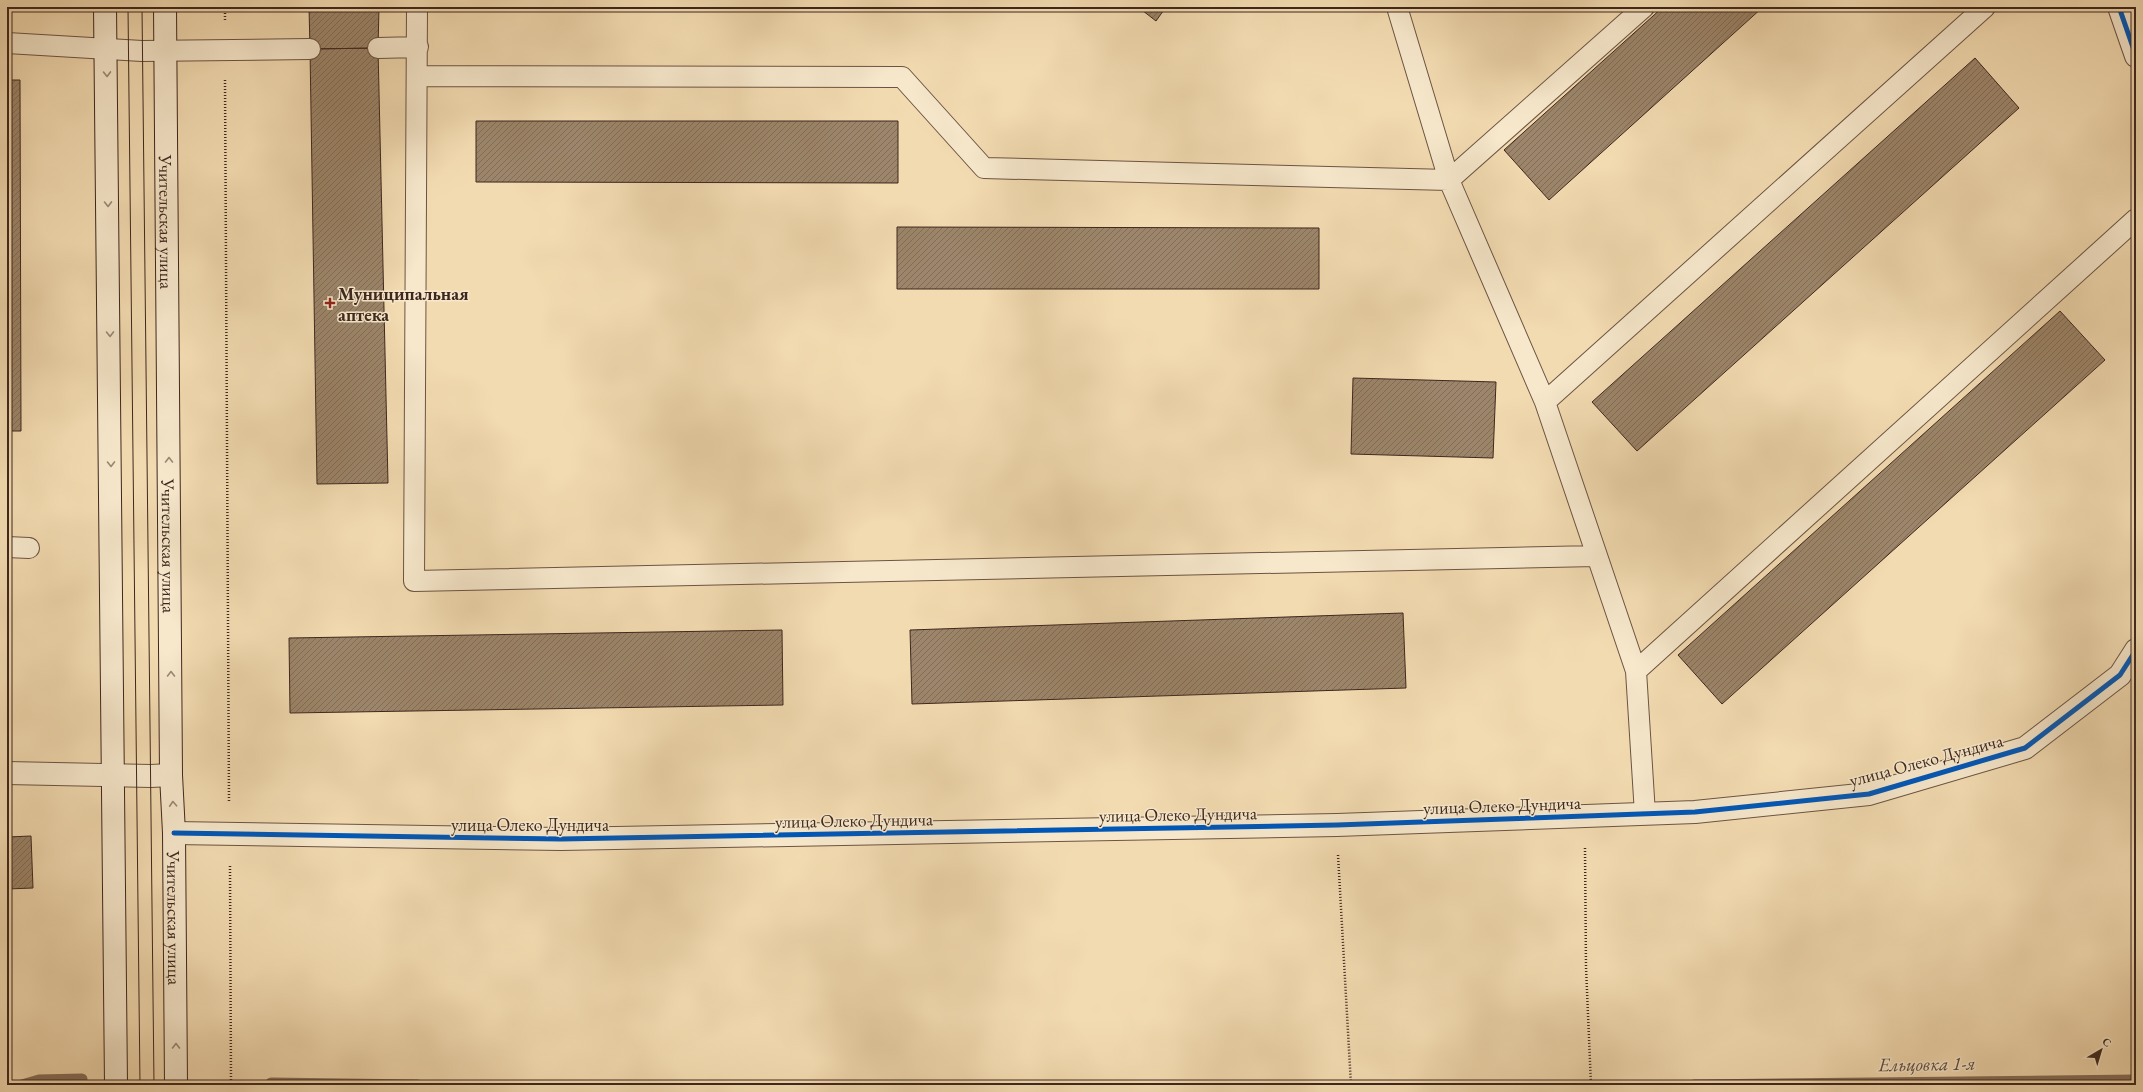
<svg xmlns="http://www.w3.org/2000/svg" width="2143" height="1092" viewBox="0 0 2143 1092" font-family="'EB Garamond',serif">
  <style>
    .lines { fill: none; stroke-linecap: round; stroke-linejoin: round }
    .stream { stroke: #856e58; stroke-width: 11 }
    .building { fill: url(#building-hatch); stroke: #3e271e }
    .service-casing { stroke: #6b5443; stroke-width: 22 }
    .minor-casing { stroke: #6b5443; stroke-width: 24 }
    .secondary-casing { stroke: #3e271e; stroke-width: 24 }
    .path { stroke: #3e271e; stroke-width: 2.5; stroke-dasharray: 1 2; stroke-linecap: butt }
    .service { stroke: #f7e8cc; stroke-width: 20 }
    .minor { stroke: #f7e8cc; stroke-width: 22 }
    .secondary { stroke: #f7e8cc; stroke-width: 22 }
    .tram { stroke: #3e271e; stroke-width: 1 }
    .cycleway-casing { stroke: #f7e8cc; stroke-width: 8 }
    .cycleway { stroke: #0057b8; stroke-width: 5 }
    .oneway { stroke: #9a8875 }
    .poi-dot { fill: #8f2418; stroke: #f7e8cc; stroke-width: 1.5 }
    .labels { text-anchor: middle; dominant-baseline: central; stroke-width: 3; stroke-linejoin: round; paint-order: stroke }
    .street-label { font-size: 18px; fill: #3e271e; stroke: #f7e8cc }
    .poi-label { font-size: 18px; font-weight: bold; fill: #3e271e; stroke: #f7e8cc; text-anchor: start }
    .water-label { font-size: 19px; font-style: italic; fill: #624b3b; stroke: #f7e8cc }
  </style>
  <defs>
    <pattern id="building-hatch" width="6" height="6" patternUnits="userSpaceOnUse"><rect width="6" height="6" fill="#9c856a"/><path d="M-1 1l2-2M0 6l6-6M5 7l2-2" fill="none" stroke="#816d57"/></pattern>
  </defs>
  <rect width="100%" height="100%" fill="#f3dbb1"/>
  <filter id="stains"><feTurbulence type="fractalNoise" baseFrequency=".005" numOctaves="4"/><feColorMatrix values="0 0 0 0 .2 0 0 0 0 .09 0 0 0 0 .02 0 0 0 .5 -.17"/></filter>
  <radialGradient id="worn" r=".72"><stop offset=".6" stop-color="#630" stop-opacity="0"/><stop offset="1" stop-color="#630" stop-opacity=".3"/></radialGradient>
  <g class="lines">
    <path class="stream" d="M271,1083L418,1085
      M22,1085L39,1080L82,1079
      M1694,1085L2136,1080"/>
  </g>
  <path class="building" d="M309,7H379L378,48L310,49Z
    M1138,7H1166L1156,21Z
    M1663,7H1763L1549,200L1504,150Z
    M378,48L388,483L317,484L310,49Z
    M1975,58L2019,108L1637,451L1592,402Z
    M7,80H20L21,431H7Z
    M476,121H898V183L476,182Z
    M897,227L1319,228V289H897Z
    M2060,311L2105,360L1722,704L1678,655Z
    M1353,378L1496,382L1493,458L1351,454Z
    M7,601L9,682H7Z
    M1403,613L1406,688L912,704L910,630Z
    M782,630L783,705L290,713L289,638Z
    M31,836L33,888L7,889V837Z"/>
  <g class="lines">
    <defs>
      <path id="service" d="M417,7L414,581L1596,556
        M1644,7L1449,180L1545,402L1636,671L1645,814
        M7,43L142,51L310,49
        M378,48L418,47
        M418,76L902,77L984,168L1449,180L1397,7
        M1545,402L1985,7
        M7,547L29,548
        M1636,671L2136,219"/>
      <path id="minor" d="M2119,7L2136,56
        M7,773L151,776L171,775
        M174,833L561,839L1337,825L1695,812L1869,794L2025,748L2120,675L2136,650"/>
      <g id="secondary">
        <path d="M105,7L116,1085"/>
        <path id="s1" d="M165,7L171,775L174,833L176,1085"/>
      </g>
    </defs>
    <use href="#service" class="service-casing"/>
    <use href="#minor" class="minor-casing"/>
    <use href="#secondary" class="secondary-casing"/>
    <path class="path" d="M225,7V21
      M225,80L229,803
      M1585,848L1586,967L1591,1085
      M1338,855L1351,1085
      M230,866L231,1085"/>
    <use href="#service" class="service"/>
    <use href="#minor" class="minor"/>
    <use href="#secondary" class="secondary"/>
    <path class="tram" d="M128,7L140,1085
      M142,7L154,1085"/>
    <defs>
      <path id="cycleway" d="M2119,7L2136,56
        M174,833L561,839L1337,825L1695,812L1869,794L2025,748L2120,675L2136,650"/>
    </defs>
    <use href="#cycleway" class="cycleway-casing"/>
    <use href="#cycleway" class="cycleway"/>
  </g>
  <defs><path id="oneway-chevron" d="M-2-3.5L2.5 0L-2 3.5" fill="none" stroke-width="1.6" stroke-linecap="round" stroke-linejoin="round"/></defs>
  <g class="oneway">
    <use href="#oneway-chevron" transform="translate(107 74) rotate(89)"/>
    <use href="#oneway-chevron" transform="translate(108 204) rotate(89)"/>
    <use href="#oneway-chevron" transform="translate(110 334) rotate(89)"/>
    <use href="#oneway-chevron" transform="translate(169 460) rotate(-90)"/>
    <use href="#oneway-chevron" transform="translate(111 464) rotate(89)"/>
    <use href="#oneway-chevron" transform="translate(171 674) rotate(-90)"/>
    <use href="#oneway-chevron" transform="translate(173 804) rotate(-93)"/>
    <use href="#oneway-chevron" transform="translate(176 1046) rotate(-90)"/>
  </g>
  <path class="poi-dot" d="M328 297h4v4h4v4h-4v4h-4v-4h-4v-4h4z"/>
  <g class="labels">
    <g class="street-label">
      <text stroke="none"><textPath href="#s1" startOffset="215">Учительская улица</textPath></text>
      <text stroke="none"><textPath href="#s1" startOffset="539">Учительская улица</textPath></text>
      <text transform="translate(1926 760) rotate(-15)">улица Олеко Дундича</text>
      <text transform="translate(1502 805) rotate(-2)">улица Олеко Дундича</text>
      <text transform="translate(1178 814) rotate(-1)">улица Олеко Дундича</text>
      <text transform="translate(854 820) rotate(-1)">улица Олеко Дундича</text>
      <text x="530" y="824">улица Олеко Дундича</text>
      <text stroke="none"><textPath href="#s1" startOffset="911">Учительская улица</textPath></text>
    </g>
    <g class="poi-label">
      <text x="338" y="293">Муниципальная<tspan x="338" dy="21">аптека</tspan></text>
    </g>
    <g class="water-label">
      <text transform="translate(1927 1064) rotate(-1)">Ельцовка 1-я</text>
    </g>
  </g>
  <rect width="2143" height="1092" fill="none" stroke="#f3dbb1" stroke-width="24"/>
  <rect x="8" y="8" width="2127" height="1076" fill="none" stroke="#3e271e" stroke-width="2"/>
  <rect x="12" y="12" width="2119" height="1068" fill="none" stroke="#3e271e"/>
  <g transform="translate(2101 1050) rotate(38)" stroke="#f7e8cc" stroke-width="3" paint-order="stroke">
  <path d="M0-3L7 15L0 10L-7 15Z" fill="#3e271e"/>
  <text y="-6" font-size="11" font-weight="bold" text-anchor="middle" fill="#3e271e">С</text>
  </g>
  <rect width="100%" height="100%" filter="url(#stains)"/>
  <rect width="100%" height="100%" fill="url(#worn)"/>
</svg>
